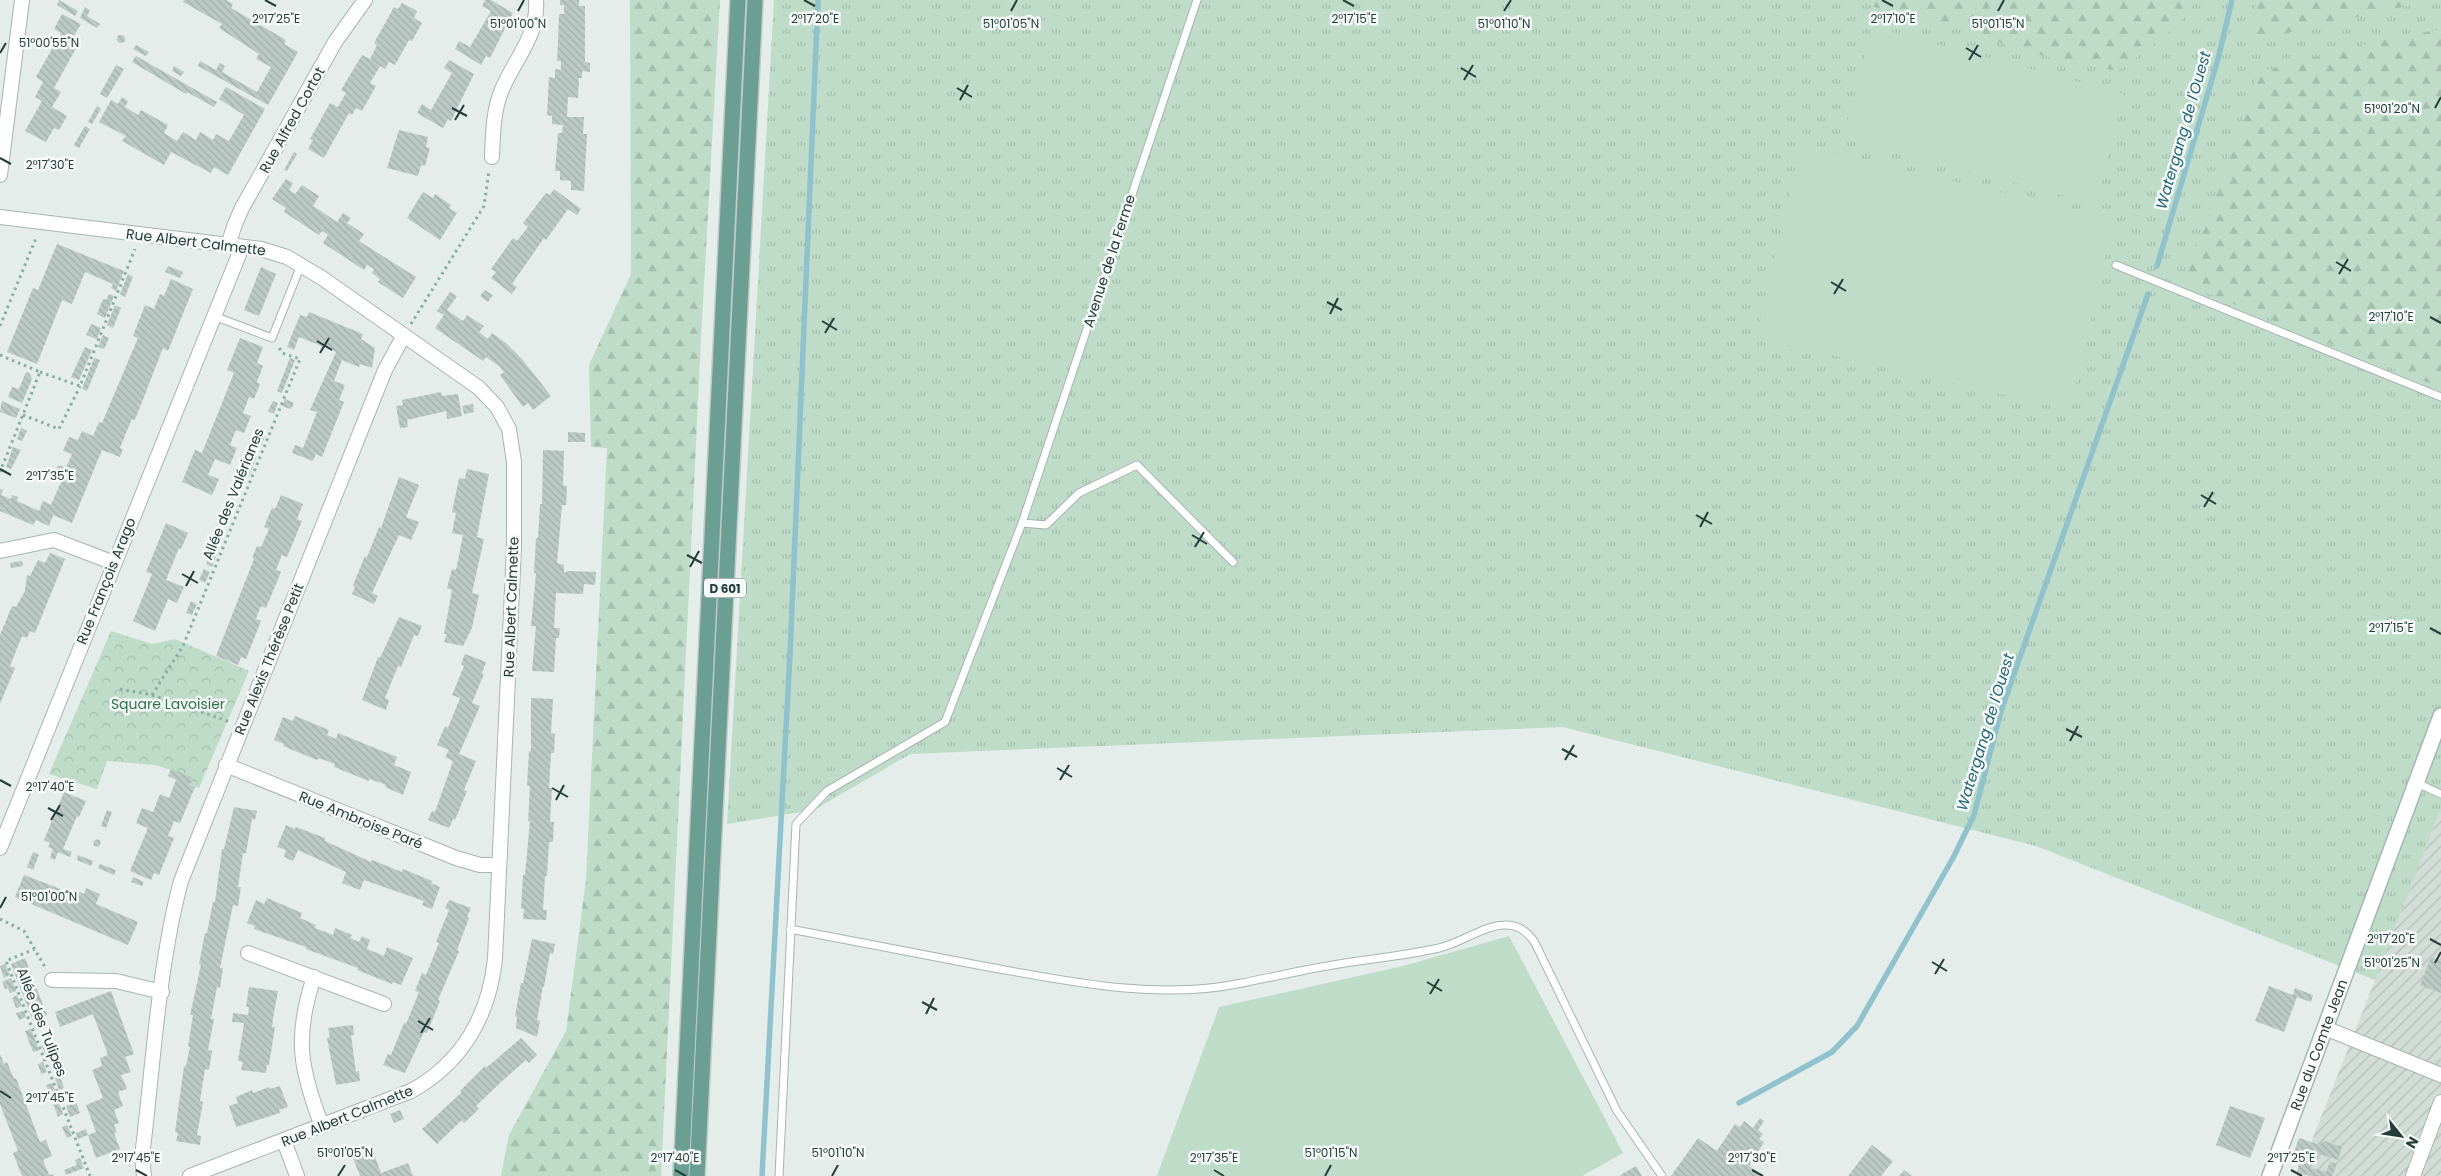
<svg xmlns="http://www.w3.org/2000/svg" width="2441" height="1176" viewBox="0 0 2441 1176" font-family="Poppins,sans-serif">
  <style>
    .industrial { fill: url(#industrial-furrows) }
    .grass { fill: url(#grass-tufts) }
    .forest { fill: url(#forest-firs) }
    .park { fill: url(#park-crowns) }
    .garden { fill: #bedcc8 }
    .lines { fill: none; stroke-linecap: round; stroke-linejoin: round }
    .stream { stroke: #90c2ce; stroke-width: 5.5 }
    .building { fill: url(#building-back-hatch) }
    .service-casing { stroke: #a7b5b0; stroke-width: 9 }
    .minor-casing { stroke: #a7b5b0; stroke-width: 16 }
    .secondary-casing { stroke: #a3b8b1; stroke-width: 18 }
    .primary-casing { stroke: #c2c9c7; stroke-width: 18 }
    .path { stroke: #86aea3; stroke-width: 3; stroke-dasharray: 2.5 4; stroke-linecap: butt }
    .service { stroke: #fff; stroke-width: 7 }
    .minor { stroke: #fff; stroke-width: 14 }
    .secondary { stroke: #fff; stroke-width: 15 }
    .primary { stroke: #6b9f94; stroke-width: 15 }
    .ticks { fill: none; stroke: #243d38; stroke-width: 2 }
    .labels { text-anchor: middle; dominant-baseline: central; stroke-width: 5; stroke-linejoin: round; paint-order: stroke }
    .shield { fill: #f5f9f7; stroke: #637571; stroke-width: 1 }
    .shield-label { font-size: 12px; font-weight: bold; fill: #243d38 }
    .street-label { font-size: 14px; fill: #243d38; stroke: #f5f9f7 }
    .park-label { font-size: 14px; fill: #31724c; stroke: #f5f9f7 }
    .water-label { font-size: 15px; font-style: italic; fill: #226576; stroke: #f5f9f7 }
    .ticks-label { font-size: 12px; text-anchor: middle; fill: #243d38; stroke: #f5f9f7; stroke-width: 5; stroke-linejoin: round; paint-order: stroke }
  </style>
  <defs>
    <pattern id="industrial-furrows" width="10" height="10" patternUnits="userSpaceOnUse" patternTransform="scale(1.25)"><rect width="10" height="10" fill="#d2ddd8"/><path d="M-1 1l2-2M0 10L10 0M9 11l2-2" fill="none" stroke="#b4bfba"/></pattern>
    <pattern id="grass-tufts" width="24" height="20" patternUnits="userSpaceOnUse" patternTransform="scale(1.25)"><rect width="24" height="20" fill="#bedcc8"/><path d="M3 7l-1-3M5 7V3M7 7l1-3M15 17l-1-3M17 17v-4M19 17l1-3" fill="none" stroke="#a3bead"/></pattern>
    <pattern id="forest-firs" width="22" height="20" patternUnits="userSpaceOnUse" patternTransform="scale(1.25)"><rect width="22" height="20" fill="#bedcc8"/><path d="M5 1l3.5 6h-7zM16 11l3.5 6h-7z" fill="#a3bead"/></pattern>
    <pattern id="park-crowns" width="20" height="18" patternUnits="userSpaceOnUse" patternTransform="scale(1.25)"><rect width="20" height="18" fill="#bedcc8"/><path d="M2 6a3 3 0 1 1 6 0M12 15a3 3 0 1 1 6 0" fill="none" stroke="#a3bead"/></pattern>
    <pattern id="building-back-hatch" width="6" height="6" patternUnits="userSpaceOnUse" patternTransform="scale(1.25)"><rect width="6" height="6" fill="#bccac5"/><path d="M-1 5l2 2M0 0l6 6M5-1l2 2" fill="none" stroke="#a1aeaa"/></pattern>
  </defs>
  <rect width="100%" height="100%" fill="#e4ede9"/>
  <path class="industrial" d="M2441,808V1176H2298L2375,980Z"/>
  <path class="grass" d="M774,0H2441V808L2375,980L2036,846L1563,727L910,754L814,810L727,824Z"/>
  <path class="forest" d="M630,0H720L701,338L661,1176H501L509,1135L566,1031L586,880L607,448L591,447L589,365L631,274Z
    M1860,0H2196C2182,28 2143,52 2117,71L2021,51L1953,24L1877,8Z
    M2257,0H2433L2273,36H2251V22Z
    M2441,29V388L2187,285V267L2243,121L2258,72L2374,42Z"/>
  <path class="park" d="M111,631L152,644L175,639L249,671L199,788L189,785L192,777L155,765L107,761L97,789L49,774Z"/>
  <path class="garden" d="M1873,27L2124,94L2095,204L1843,137Z
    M1801,146L2114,219L2070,410L1756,338Z
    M1509,936L1623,1153L1582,1176H1157L1219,1007L1403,966Z"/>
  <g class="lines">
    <path class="stream" d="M2157,266L2218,59L2232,0
      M1739,1103L1832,1052L1857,1026L1953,858L1974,815L2001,711L2148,294
      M762,1176L790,654L818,0"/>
  </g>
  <path class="building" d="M59,0L78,11L75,16L57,5Z
    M184,0H226L233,4L231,8L286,40L284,44L298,52L268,105L198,66L200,61L216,70L220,63L225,66L222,72L257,92L271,67L256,59L259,54L219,28L222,24L183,2Z
    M485,0H491L513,13L490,58L486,56L481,65L455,49L459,41L470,47L491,11L482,6Z
    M560,0H579V6H585V62L590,63V72L582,71V78H579L578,98L568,97L567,117H584L583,134H587L584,191L571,190V181L560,180V171H555L558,133H562L563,125L552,124V116L547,115L549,77L555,78V69L561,70V61H557L558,42L559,14H564V5H560Z
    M402,3L417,11L414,18L422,23L412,41L409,40L395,65L389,62L385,69L380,66L370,83L376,86L362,111L356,108L352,115L349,113L324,158L308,149L313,140L310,139L330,103L338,107L346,93L341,90L362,55L370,59L377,45L374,43L394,7L398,9Z
    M85,7L90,10L87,16L100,24L97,28L80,18Z
    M62,14L81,24L72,39L79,43L54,88L61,92L52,107L67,116L59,130L54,128L46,142L25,131L42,101L35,97L43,82L36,77L61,33L54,29Z
    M117 39a4 4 0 1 1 8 0a4 4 0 1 1-8 0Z
    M136,45L149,52L146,56L133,49Z
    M136,56L217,102L214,107L187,92L186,94L132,62Z
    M449,60L474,74L451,121L448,119L443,128L417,113L422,104L431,110L452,73L444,68Z
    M116,65L124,69L107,98L100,94Z
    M174,66L184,72L181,76L172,71Z
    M226,87L265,109L228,175L214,167L211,173L171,152L164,165L122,141L126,136L99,122L111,100L118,104L122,97L128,101L125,107L138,115L141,110L168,125L164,133L177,141L183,132L196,140L200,132L213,140L216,134L229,141L244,115L219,99Z
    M97,106L101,109L92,124L88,122Z
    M85,126L90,129L79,148L74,145Z
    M399,130L428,137L426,147L430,148L425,166L421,165L418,176L387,168Z
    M294,152L297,154L287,171L284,170Z
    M286,179L293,183L289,190L295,194L302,185L319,196L313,206L337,222L343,213L351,218L347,223L364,234L359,241L416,277L403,298L378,282L380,279L372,273L374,269L367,265L364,270L323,243L328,235L322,231L319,235L284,212L286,208L272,199Z
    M554,189L581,209L577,215L568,209L546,240L544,238L512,284L517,287L512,294L491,278L496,272L491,269L513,238L517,241L528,227L523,223L546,193L550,195Z
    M423,192L433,198L435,194L442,199L451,205L449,208L457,213L440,240L407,218Z
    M57,244L124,271L116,291L111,288L113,284L85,272L72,304L62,300L37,364L7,352L33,288L38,290Z
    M168,266L183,272L180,278L165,272Z
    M261,267L276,274L259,316L244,310Z
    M128,274L133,277L125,297L120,294Z
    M171,279L193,289L168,351L163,348L135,420L132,419L126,433L120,448L123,449L120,457L102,450L72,523L53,515L49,526L36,520L33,525L0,511V489L3,490L1,495L11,499L12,495L18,497L17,501L39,511L43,501L51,505L61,482L53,479L58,465L66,468L72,454L63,451L69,437L78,440L82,431L93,436L99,422L102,423L138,338L133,336L145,305L154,309L160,294L164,296Z
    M485,290L493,295L488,302L480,296Z
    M450,292L457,296L447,310L463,321L467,315L484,326L479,332L488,339L492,333L506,343L522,359L551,396L533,410L528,403L523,407L500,375L504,372L499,366L486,357L483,361L435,328L444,315L437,311Z
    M109,294L114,296L105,318L97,314L103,299L106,300Z
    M115,305L121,308L113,328L107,325Z
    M309,312L363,334L361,339L375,348L372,368L360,364L359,367L342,360L334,381L345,385L339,400L344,402L322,457L316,454L313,461L292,453L295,445L303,448L317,412L310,410L336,352L299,337L294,350L287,347L300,315L307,317Z
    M91,324L101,328L97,339L86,335Z
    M103,335L109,338L104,349L98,347Z
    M240,338L263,347L257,363L263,366L257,382L260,384L254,399L249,397L243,413L251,416L244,433L236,430L230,445L237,448L230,465L215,459L208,475L219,479L212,495L182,482L195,450L202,453L234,373L227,370Z
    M85,347L92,350L79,380L71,377Z
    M94,358L100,360L87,391L82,389Z
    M290,358L295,360L282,393L277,391Z
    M26,372L30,374L32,379L22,403L8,397L12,387L19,389Z
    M441,392L442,396L458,394L462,416L447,419L446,411L407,420L408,427L400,428L396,406L403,405L402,400Z
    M285,399L294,403L291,409L282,406Z
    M2,401L20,409L16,418L0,412Z
    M273,401L278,403L274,414L268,411Z
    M473,404L474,412L464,414L462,406Z
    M21,428L27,431L22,441L17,439Z
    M568,432L585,433V442H568Z
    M259,433L265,436L261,446L255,443Z
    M13,447L21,450L11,469L6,467Z
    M543,450L564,451L563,485L567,486L566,505H562L557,563L564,565V573L568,571L596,572L595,585L584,584L583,594L556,593L554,628H560L559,638H556L554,672L532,671L536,626H531L536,573H534L536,538H538L540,504H542Z
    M247,453L257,456L248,478L242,475L246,466L242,464Z
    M467,469L489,474L477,537L484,539L472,593L479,595L472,628L463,646L444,642L447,634H444L452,590L447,588L452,569L456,570L463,535L452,533L456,513L452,512L459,478L465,479Z
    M399,477L419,485L406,517L419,522L411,540L399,535L372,593L378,596L374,604L352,594L355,587L353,585L365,556L367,557L379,527L381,528Z
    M281,495L303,504L297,519L302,521L287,557L282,555L279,562L276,570L281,572L266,608L261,606L258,613L256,619L261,621L246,659L241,657L238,665L216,656L254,559L252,558L257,546L261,547L269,529L264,527L272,508L275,509Z
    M166,523L188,533L181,549L179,548L166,580L184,587L177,603L168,599L155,631L133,621L152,574L146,572Z
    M213,546L219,548L212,567L206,564Z
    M50,553L65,559L35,633L30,631L27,638L22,636L10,666L15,668L0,704V635L12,606L16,607L25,591L27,575L30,576L38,560L45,563Z
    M22,561L23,566L11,568L10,563Z
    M204,569L210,572L205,583L199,580Z
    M191,601L197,604L192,615L186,613Z
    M399,617L422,626L418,636L414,635L401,667L398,666L385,698L389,700L386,710L362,700L378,657L380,658Z
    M465,654L486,662L482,673L484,674L472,703L480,706L459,754L476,761L464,790L467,791L455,820L453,819L449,828L428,820L432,811L435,812L453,761L445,757L449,750L437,745L445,726L448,728L460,698L452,695L464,666L461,664Z
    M531,698L553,699L551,733L555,734L554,753H551L549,788H552L550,822H554L553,842H549L547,876H545L543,910H547L546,920L523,919L524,909H521L523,875H525L530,821H528L530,786H527L529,751H531Z
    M295,716L329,730L327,735L336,739L338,733L397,757L394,765L411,772L403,795L385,787L386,785L370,779L369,781L334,767L335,764L319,758L317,760L283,746L284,744L274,740L283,717L293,721Z
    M171,769L192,777L189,785L195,787L180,823L174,821L171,829L168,836L174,838L159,875L154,873L151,880L130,871L148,828L136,823L142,808L153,812L160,794L169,798L176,780L168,776Z
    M64,792L86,801L79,817L77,816L63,849L72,852L70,857L58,852L55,860L50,858L53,849L48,847L50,843L44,840Z
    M234,807L257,811L255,820L252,819L246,853H243L238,887H241L238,906L233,905L220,968H223L220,988L217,987L211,1019H214L208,1050L212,1051L209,1070L205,1069L200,1101L203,1102L197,1135L201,1136L200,1145L176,1141L178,1133L175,1132L184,1066H186L190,1047H188L193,1015H190L201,965L199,964L205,933H207L213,902H215L222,849H224Z
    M107,810L112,812L106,828L101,826Z
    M286,825L295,829L296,827L325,838V841L371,862L372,860L402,872L403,869L432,881L431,883L440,887L432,909L422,905L424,901L364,880L360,890L342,883L346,872L298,850L293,861L284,857L286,850L277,847Z
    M93.5 843a3.5 3.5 0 1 1 7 0a3.5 3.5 0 1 1-7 0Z
    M33,852L39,855L33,870L27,867Z
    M78,855L93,861L91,866L77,860Z
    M100,864L116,870L114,875L98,868Z
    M24,875L76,895L78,891L84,894L86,888L100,894L96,904L138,922L128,945L15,897Z
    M133,877L144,882L142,886L131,882Z
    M267,898L302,913L300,918L316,925L315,928L333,935L335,928L352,935L350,938L359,942L362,936L370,940L367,949L384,956L387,947L413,958L401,985L393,982L392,984L357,970L358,968L306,949V947L254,929L255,926L247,923L256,900L264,904Z
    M449,900L471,908L467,917L469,918L457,950L459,951L438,1000L440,1001L427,1033L424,1032L405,1073L383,1065L388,1054L391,1055L404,1023L406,1024L419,992L415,991L422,973L426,975L439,943L436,942L449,910L445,908Z
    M532,939L555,944L553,954L550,953L544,987L543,986L537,1020L540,1021L537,1037L516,1028L517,1017L515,1016L521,983H523Z
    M2431,957L2441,961V993L2420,985Z
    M25,958L47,1015L33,1021L11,964Z
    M5,964L10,975L4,978L0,966Z
    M11,978L16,991L10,993L8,988L5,989L2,982Z
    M2269,986L2293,995L2295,988L2313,995L2311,1002L2297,997L2284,1032L2255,1021Z
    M249,987L278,991L273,1018L272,1027H275L269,1065H267L266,1073L241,1070L243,1062L238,1061L244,1023L232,1022L233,1013L248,1015L249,1007H246Z
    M111,991L134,1054L125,1057L131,1072L121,1075L127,1089L118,1092L123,1106L114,1110L119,1123L114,1125L117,1132L114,1133L120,1149L96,1158L88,1135L78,1139L76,1133L86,1129L88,1135L96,1132L86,1105L103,1098L92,1070L102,1066L100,1058L108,1055L93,1014L60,1027L55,1012Z
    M17,995L22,1006L16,1008L12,998Z
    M24,1011L26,1017L19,1020L16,1013Z
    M353,1025L354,1035H351L356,1072L359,1071L360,1081L336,1085L327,1038L330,1037L328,1028Z
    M31,1029L39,1050L33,1052L25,1031Z
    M521,1038L537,1055L529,1063L526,1060L501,1082L476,1106L479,1109L464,1123L462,1120L437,1144L422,1129L462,1092L460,1091L485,1066L486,1068Z
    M47,1044L52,1055L47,1057L42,1046Z
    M0,1054L4,1064L7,1062L14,1079L16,1078L40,1142L46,1140L52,1156L43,1160L49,1175L53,1174L54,1176H22L13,1153L18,1151L0,1104Z
    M43,1062L47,1072L41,1074L38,1064Z
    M60,1076L64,1088L59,1090L55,1078Z
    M52,1083L63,1114L58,1117L46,1085Z
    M280,1086L288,1107L279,1110L280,1113L236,1127L229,1106L238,1103L236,1097L252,1090L253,1093L269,1087L270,1089Z
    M76,1102L80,1113L70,1117L66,1106Z
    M2230,1106L2265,1118L2250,1158L2216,1145Z
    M400,1110L404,1119L394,1123L390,1114Z
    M1760,1118L1764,1121L1758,1130L1763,1134L1759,1139L1764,1142L1749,1166L1764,1176H1671L1698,1138L1717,1151L1735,1124L1740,1127L1744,1121L1753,1128Z
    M67,1125L72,1136L67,1138L62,1127Z
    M2299,1138L2320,1145L2322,1140L2342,1147L2338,1160L2317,1153L2311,1168L2326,1172L2330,1162L2337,1164L2332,1176H2311L2297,1172L2299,1164L2291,1161Z
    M1872,1145L1893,1161L1881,1176H1848Z
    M373,1151L381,1173L408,1163L413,1176H360L353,1158Z
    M80,1158L84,1168L66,1175L64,1170L77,1165L75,1160Z
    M1636,1166L1642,1176H1619Z
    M1904,1170L1912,1176H1899Z"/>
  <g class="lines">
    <defs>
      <path id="service" d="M2116,265L2441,397
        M214,316L272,338L301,265
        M1022,523L1046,525L1079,493L1137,465L1233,562
        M2417,783L2441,794
        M790,929C855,941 919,954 983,966C1067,981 1157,1001 1242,983C1272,977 1303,970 1333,965C1368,959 1404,956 1439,948C1461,943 1483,926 1504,925C1518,924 1528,932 1535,943L1617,1111L1662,1176
        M779,1176L796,824L827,791L945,722L1022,523L1197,0"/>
      <path id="minor" d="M492,157C493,135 493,112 501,92C513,61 539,36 536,0
        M0,175L22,0
        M0,217L261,249L287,257L322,278L479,388L497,407L509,429L514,462V547L495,959C489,1016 462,1063 411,1091L190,1176
        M228,245L235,224L242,208L335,42L365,0
        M0,551L54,540L114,563
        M226,765L456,858L480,865H499
        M0,848L242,247
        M248,953L384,1004
        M314,977C294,1037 300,1069 322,1126
        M52,980L116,981L162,992
        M2325,1028L2441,1075
        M284,1141L297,1176
        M144,1176L142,1157C153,1068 158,967 181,881L385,370L404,335
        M2413,1176L2441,1102"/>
      <g id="secondary">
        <path id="s1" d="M2270,1176L2441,716"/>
      </g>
      <path id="primary" d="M681,1176L738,0
        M697,1176L755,0"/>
    </defs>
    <use href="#service" class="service-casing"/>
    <use href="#minor" class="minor-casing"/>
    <use href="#secondary" class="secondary-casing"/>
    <use href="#primary" class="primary-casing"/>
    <path class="path" d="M411,324L484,206L489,171
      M0,326L36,238H38
      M0,355L40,372L0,472
      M40,372L80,386L135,249
      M23,415L59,429L80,386
      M120,689L152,695L230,722
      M152,695L183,646L300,359L282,353L279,347
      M0,919L24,931L45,967
      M35,949L6,961L90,1176"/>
    <use href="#service" class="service"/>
    <use href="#minor" class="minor"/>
    <use href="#secondary" class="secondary"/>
    <use href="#primary" class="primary"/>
  </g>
  <path class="ticks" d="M265,0L276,6M804,0L815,6M1343,0L1354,6M1882,0L1893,6M518,11L524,0M1011,11L1017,0M1504,11L1511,0M1998,11L2004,0M1966,48L1981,57M0,53L6,43M1969,60L1978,45M1461,68L1476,77M1464,80L1473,65M957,88L972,97M960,100L968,85M452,108L467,116M2435,108L2441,97M455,120L464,105M0,158L11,164M2336,262L2351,271M2339,274L2348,259M1831,282L1846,291M1834,294L1843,279M1327,302L1342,310M1330,314L1338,298M2430,317L2441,323M822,321L837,330M825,333L834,318M317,341L332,350M320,353L329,338M0,469L11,475M2201,495L2216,504M2204,507L2213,492M1696,515L1712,524M1700,527L1708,512M1192,535L1207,544M1195,547L1204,532M687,555L702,563M690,567L699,551M182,574L198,583M186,586L194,571M2430,628L2441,634M2066,729L2082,737M2070,741L2078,726M1562,749L1577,757M1565,760L1574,745M1057,768L1072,777M0,780L11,786M1060,780L1069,765M552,788L568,797M556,800L564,785M48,808L63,816M51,820L60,805M0,908L6,897M2430,939L2441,945M1932,962L1947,971M2435,963L2441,952M1935,974L1944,959M1427,982L1442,991M1430,994L1439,979M922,1002L937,1010M926,1014L934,998M418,1021L433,1030M421,1033L430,1018M0,1091L11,1098M136,1170L147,1176M675,1170L686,1176M1214,1170L1224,1176M1752,1170L1763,1176M2291,1170L2302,1176M338,1176L345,1165M832,1176L838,1165M1325,1176L1331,1165"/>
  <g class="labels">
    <rect class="shield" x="704" y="578.5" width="42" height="19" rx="4"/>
    <g class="shield-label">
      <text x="725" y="588">D 601</text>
    </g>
    <g class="street-label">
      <text transform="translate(292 120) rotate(-61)">Rue Alfred Cortot</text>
      <text transform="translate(196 242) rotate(7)">Rue Albert Calmette</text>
      <text transform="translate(1109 261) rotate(-72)">Avenue de la Ferme</text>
      <text transform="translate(233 494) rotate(-68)">Allée des Valérianes</text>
      <text transform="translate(106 581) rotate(-68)">Rue François Arago</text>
      <text transform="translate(511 607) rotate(-88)">Rue Albert Calmette</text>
      <text transform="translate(269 659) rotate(-68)">Rue Alexis Thérèse Petit</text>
      <text transform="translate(361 820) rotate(22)">Rue Ambroise Paré</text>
      <text transform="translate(42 1022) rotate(69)">Allée des Tulipes</text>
      <text stroke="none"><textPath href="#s1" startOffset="140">Rue du Comte Jean</textPath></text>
      <text transform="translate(347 1116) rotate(-22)">Rue Albert Calmette</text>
    </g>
    <g class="park-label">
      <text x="168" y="704">Square Lavoisier</text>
    </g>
    <g class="water-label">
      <text transform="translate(2183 130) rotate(-74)">Watergang de l'Ouest</text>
      <text transform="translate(1985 732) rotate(-73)">Watergang de l'Ouest</text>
    </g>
  </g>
  <g class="ticks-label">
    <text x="276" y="23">2°17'25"E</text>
    <text x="815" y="23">2°17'20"E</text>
    <text x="1354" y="23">2°17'15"E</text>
    <text x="1893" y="23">2°17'10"E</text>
    <text x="518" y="28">51°01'00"N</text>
    <text x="1011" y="28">51°01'05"N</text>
    <text x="1504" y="28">51°01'10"N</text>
    <text x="1998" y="28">51°01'15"N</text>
    <text x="49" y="47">51°00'55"N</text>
    <text x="2392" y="113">51°01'20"N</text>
    <text x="50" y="169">2°17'30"E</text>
    <text x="2391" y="321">2°17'10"E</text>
    <text x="50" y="480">2°17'35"E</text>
    <text x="2391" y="632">2°17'15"E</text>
    <text x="50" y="791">2°17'40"E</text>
    <text x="49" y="901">51°01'00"N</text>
    <text x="2391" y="943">2°17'20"E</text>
    <text x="2392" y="967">51°01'25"N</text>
    <text x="50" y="1102">2°17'45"E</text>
    <text x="345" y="1157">51°01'05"N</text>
    <text x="838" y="1157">51°01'10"N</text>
    <text x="1331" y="1157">51°01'15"N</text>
    <text x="136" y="1162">2°17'45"E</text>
    <text x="675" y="1162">2°17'40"E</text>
    <text x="1214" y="1162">2°17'35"E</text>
    <text x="1752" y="1162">2°17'30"E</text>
    <text x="2291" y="1162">2°17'25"E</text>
  </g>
  <g transform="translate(2401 1136) rotate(120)" stroke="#f5f9f7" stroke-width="4" paint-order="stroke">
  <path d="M0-4L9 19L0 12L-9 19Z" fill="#243d38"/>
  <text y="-8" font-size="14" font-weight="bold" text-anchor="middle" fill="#243d38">N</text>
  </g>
</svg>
